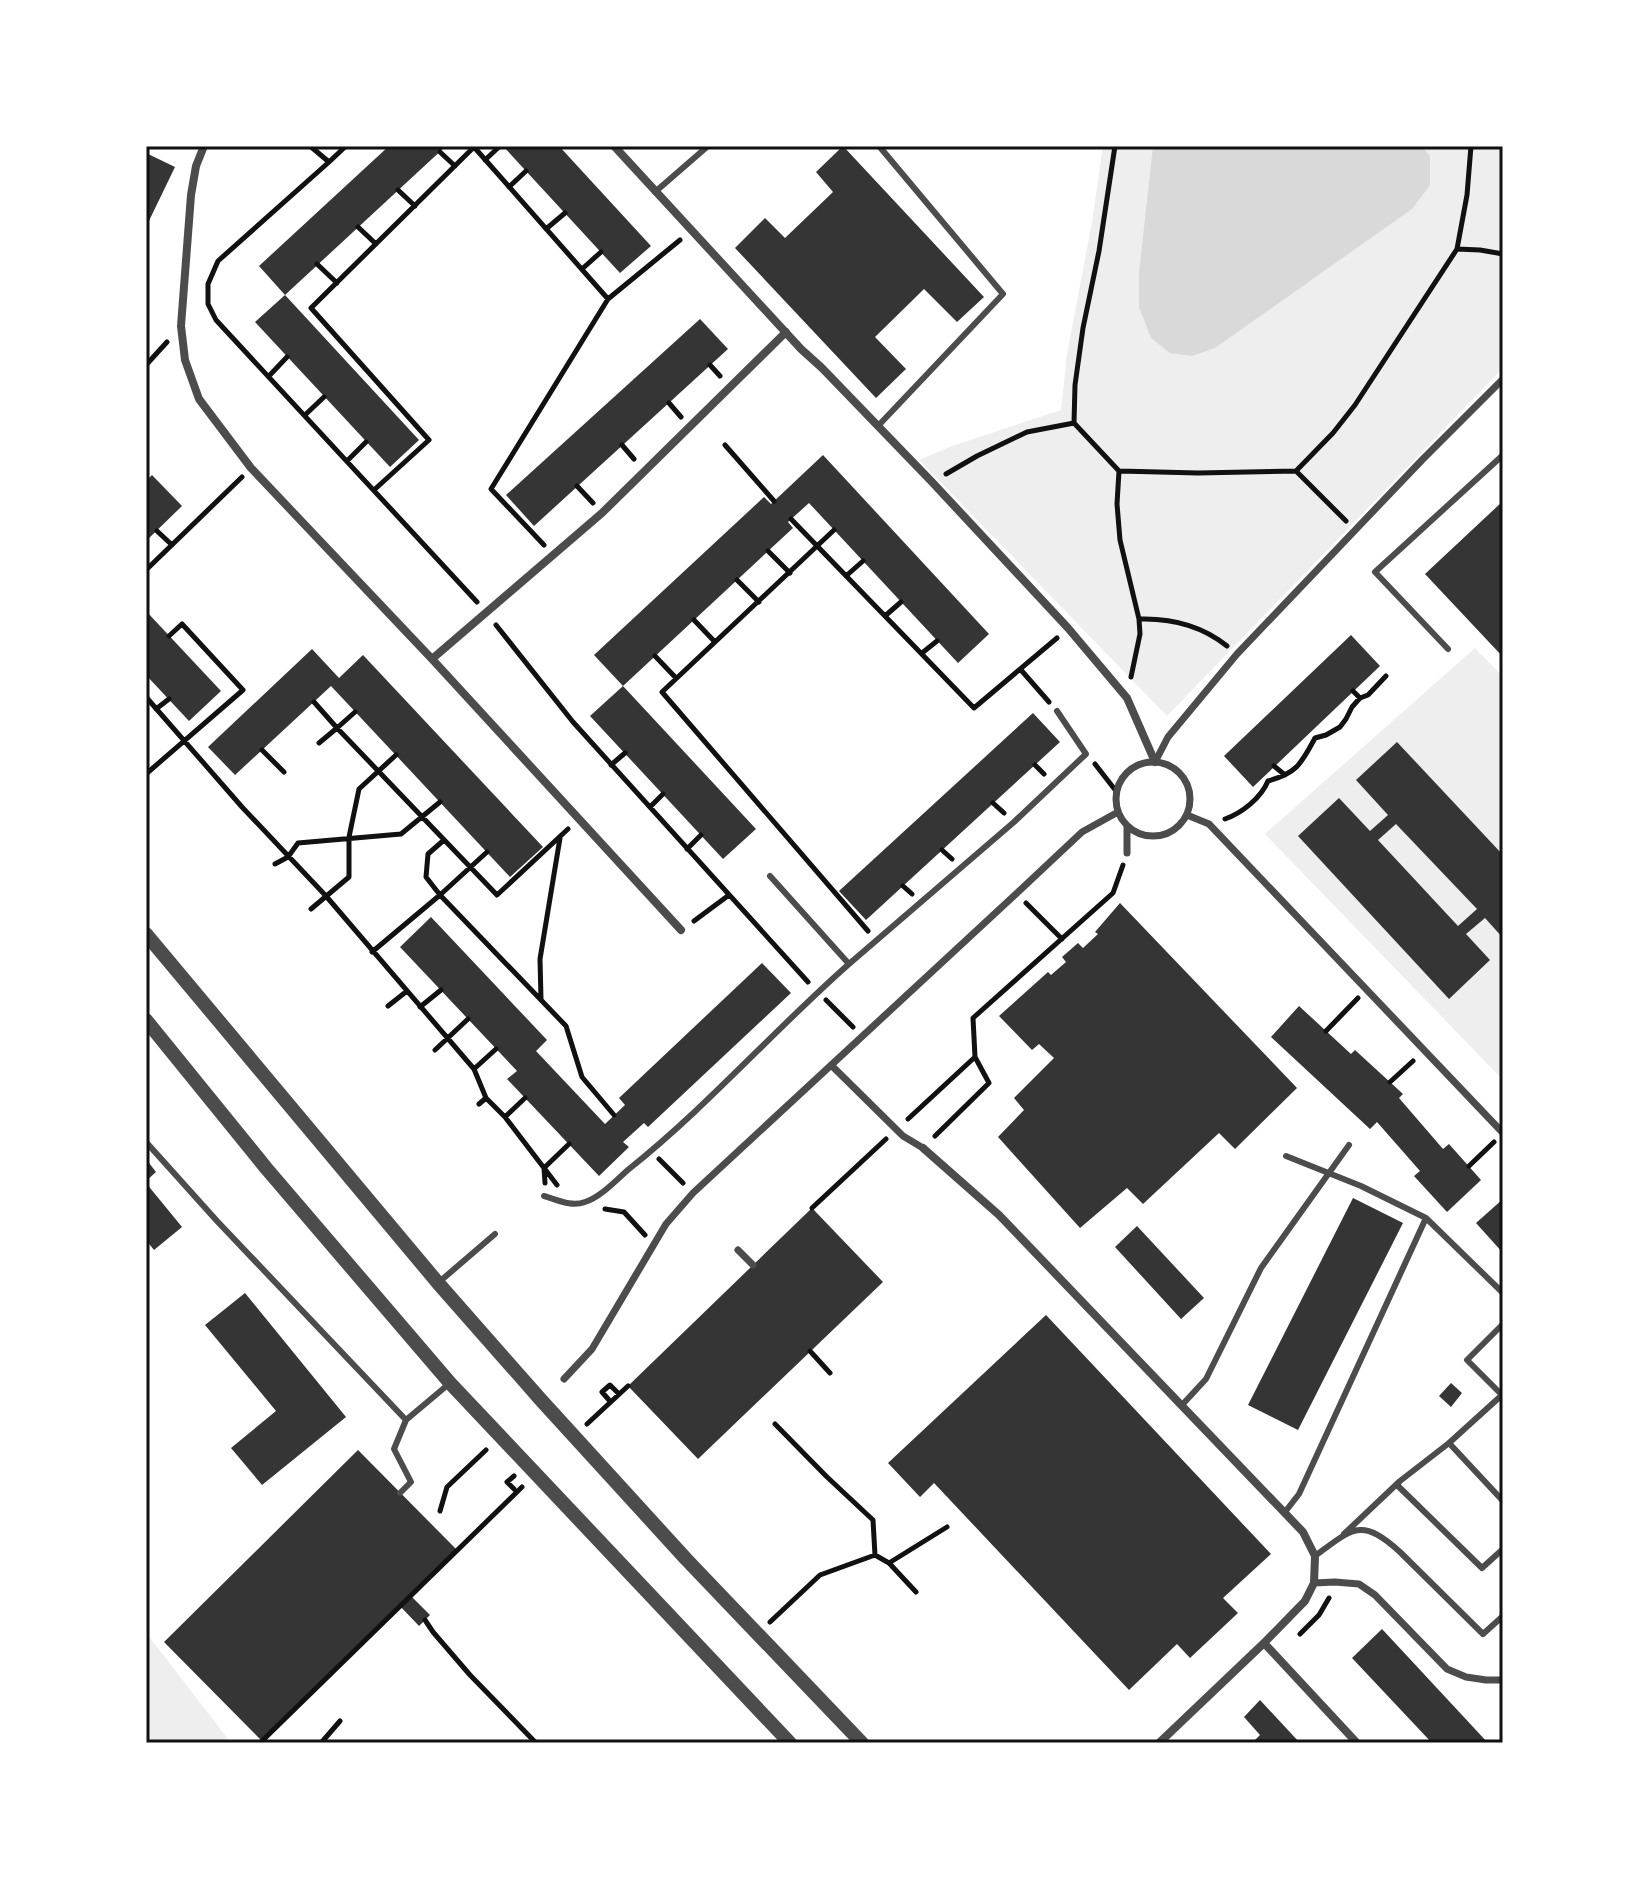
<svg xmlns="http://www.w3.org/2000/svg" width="1649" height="1889" viewBox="0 0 1649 1889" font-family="Rubik,sans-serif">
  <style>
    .green { fill: #eee }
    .water { fill: #d9d9d9 }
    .building { fill: #353535; fill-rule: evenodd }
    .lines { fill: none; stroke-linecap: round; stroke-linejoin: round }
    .path { stroke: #111; stroke-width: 5 }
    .service { stroke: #4c4c4c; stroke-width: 6 }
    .pedestrian { stroke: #4c4c4c; stroke-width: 7 }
    .minor { stroke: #4c4c4c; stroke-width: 8 }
    .tertiary { stroke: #4c4c4c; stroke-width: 14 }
    .neatline { fill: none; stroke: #111; stroke-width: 3 }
  </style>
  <rect width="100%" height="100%" fill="#fff"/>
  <path class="green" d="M1103,146H1503V368L1167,716L919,460L952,446L1061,410L1067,354L1092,222Z
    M1475,648L1503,677V1080L1265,834Z
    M146,1633L151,1639L231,1743H146Z"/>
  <path class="water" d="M1153,146H1421L1430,156V185L1412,209L1215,348L1192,356L1170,353L1151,338L1139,307V273Z"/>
  <path class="building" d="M389,146H446L285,295L419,440L390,467L255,322L285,295L259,266Z
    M503,146H559L651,246L620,273Z
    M843,146L984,297L957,322L924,289L875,337L906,369L876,398L735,248L765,218L785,238L833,192L816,172Z
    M146,153L175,167L146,227Z
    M700,319L728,349L534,526L506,495Z
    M823,455L989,634L958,663L809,503L788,522L793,528L623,686L594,655L764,497L771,504Z
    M152,475L182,506L146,541V481Z
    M1503,501V657L1425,574Z
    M146,611L221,691L189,721L146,675Z
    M1351,635L1380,666L1253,787L1224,756Z
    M312,649L339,678L363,655L543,847L510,877L331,686L235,775L208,747Z
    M623,686L756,829L723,859L590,716Z
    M1033,713L1060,742L866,920L839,891Z
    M1397,742L1503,855V938L1485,918L1466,934L1490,960L1449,999L1298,836L1339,798L1370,831L1388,815L1356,780ZM1396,824L1477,909L1458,926L1378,840Z
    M1120,903L1297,1088L1235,1149L1219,1133L1143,1204L1127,1188L1080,1228L998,1137L1024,1110L1014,1098L1054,1058L1039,1044L1032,1050L999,1016L1048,972L1051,975L1066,962L1062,957L1078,943L1083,948L1098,934L1095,932Z
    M431,917L547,1040L536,1051L605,1124L625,1105L619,1098L762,963L791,993L648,1127L644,1123L623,1142L629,1147L599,1176L507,1079L517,1071L400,947Z
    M1299,1006L1351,1054L1355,1050L1403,1094L1399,1098L1443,1149L1449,1144L1481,1180L1447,1212L1414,1176L1420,1171L1377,1122L1370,1129L1271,1037Z
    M146,1159L156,1172L146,1181Z
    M146,1183L182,1227L154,1250L146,1240Z
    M1353,1198L1403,1223L1298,1430L1248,1405Z
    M1503,1199V1253L1476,1223Z
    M812,1208L883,1282L698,1459L628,1386Z
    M1137,1226L1204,1298L1181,1319L1115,1247Z
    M245,1293L346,1417L262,1485L231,1448L276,1411L205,1325Z
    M1046,1315L1271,1554L1223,1598L1238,1613L1190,1658L1177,1644L1129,1690L934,1483L920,1497L888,1463Z
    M1451,1383L1462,1393L1451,1407L1439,1396Z
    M358,1450L457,1550L410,1595L430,1615L419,1626L399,1605L262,1741L164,1642Z
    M1382,1629L1488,1743H1432L1352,1658Z
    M1260,1700L1300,1743H1252L1260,1735L1244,1717Z"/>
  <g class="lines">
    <path class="path" d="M310,146L329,162L346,146
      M1115,146L1099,251L1083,328L1075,385L1074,423L1119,471L1117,504L1120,540L1139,619C1172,618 1201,625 1227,646
      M474,147L608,299
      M440,152L455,166
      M485,160L500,146
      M329,162L218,261L208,284V304L216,320L477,602
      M509,187L526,171
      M398,190L415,206
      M358,227L376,244
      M546,229L565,213
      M1457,249L1480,250L1503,254
      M317,264L337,283
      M582,269L601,252
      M146,365L167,342
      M710,365L720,376
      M269,376L287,357
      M669,403L681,417
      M305,415L324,397
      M622,445L634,459
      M725,445L774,501
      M347,461L366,442
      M1119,471L1198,473L1296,471
      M946,474L977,456L1027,432L1074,423
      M577,486L593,503
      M374,490L429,440L311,308L474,147
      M791,519L974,708L1057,638
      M1346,521L1296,471L1333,433L1355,405L1457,249L1467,195L1471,146
      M834,530L662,692L868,931
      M157,531L172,545
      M544,545L491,489L608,299L680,240
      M768,551L790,573
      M146,570L242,477
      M846,576L863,561
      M737,580L759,602
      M885,616L901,602
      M694,620L715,642
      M496,625L573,722L808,982
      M922,653L937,641
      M655,656L676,678
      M1021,670L1049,702
      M1131,677L1140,634L1139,619
      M1353,691L1360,698
      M146,697L242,807L326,896L474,1069L486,1098L505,1117L557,1185
      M314,702L337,728L355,712
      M156,709L169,699
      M319,743L337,728L497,895L568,829
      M262,750L284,772
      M1095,764L1116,791
      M611,765L625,753
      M1035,765L1044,774
      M1274,766L1285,775
      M146,774L243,690L182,624L169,636
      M993,803L1004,813
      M650,807L663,794
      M1225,819C1242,813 1261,798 1268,781C1297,773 1301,764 1315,738L1326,735L1340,727L1346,719L1352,707L1360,698L1368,695L1386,676
      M687,849L701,835
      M942,850L952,859
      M487,852L440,895L566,1026L582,1077L614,1115
      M275,864L288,857L298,843L401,834L440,802
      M903,886L912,894
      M1026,903L1062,939
      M311,909L349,877V837L359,789L396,755
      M694,921L729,895
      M372,952L440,895L426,877L428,854L444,840
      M541,999L540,959L560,838
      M826,1000L853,1027
      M388,1006L407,991
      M420,1007L441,990
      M1326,1031L1358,998
      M435,1050L468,1019
      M474,1069L496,1049
      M1390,1082L1413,1061
      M479,1104L486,1098
      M505,1117L525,1098
      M908,1119L975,1057
      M935,1136L989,1083L975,1057L973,1018L1113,893L1123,865
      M659,1159L683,1183
      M1469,1166L1494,1142
      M545,1183L544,1168L569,1144
      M812,1208L886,1139
      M605,1209L624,1212L645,1235
      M810,1351L830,1373
      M609,1400L602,1392L610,1385L619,1394
      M587,1424L628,1386
      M775,1424L826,1476L873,1520L875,1555L889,1563L916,1592
      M514,1476L507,1482L514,1489
      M440,1511L447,1487L486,1450
      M889,1563L947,1527
      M425,1620L433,1632L470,1675L536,1743
      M770,1622L820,1575L875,1555
      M1300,1634L1319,1615L1329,1598
      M260,1743L522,1487
      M321,1743L340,1721"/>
    <path class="service" d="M655,192L708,146
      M878,426L1003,294L879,146
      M1448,649L1375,572L1503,455
      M770,876L849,964L1014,822L1086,754L1057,711
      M146,1142L217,1221L406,1420
      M1286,1156L1361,1186L1426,1218L1503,1293
      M544,1196C558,1200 571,1207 585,1202C601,1197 616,1180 629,1169C708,1106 774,1030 849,964
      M438,1283L495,1234
      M1182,1405L1206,1379L1261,1268L1349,1145
      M1449,1443L1503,1501
      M1397,1485L1482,1568L1503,1549
      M400,1493L411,1482L394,1449L406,1420L450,1383
      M1285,1512L1299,1494L1426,1218
      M1344,1534L1400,1481L1449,1443L1502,1395L1467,1360L1503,1324
      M1315,1556C1353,1528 1361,1517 1400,1552L1483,1634L1503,1616"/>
    <path class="pedestrian" d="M1116 799a37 37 0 1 1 74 0a37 37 0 1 1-74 0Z
      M1155,762L1168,737L1237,654L1422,460L1503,379
      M1187,815L1209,824L1503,1133
      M1127,853V826
      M831,1065L903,1136L923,1148
      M738,1250L753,1265
      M564,1379L592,1349L666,1224L693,1193L1017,893L1082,832L1118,812
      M1314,1583L1335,1582L1359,1584L1375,1595L1447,1669L1466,1677L1486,1680H1503"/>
    <path class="minor" d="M204,146L196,166L191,195L181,326L185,360L199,399L251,468L432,659L681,930
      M614,146L801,349L822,368L932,482L1068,628L1127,698L1155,762
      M432,659L602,513L786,332
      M923,1148L999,1215L1303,1532L1315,1556L1314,1583L1305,1601L1264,1643L1159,1743
      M1264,1643L1357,1743"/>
    <path class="tertiary" d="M146,934L438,1283L541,1400L686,1559L862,1743
      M146,1020L266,1168L450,1383L790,1743"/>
  </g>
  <rect width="1649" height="1889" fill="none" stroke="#ffffff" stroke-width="296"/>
  <rect x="148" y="148" width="1353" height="1593" class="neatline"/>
</svg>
